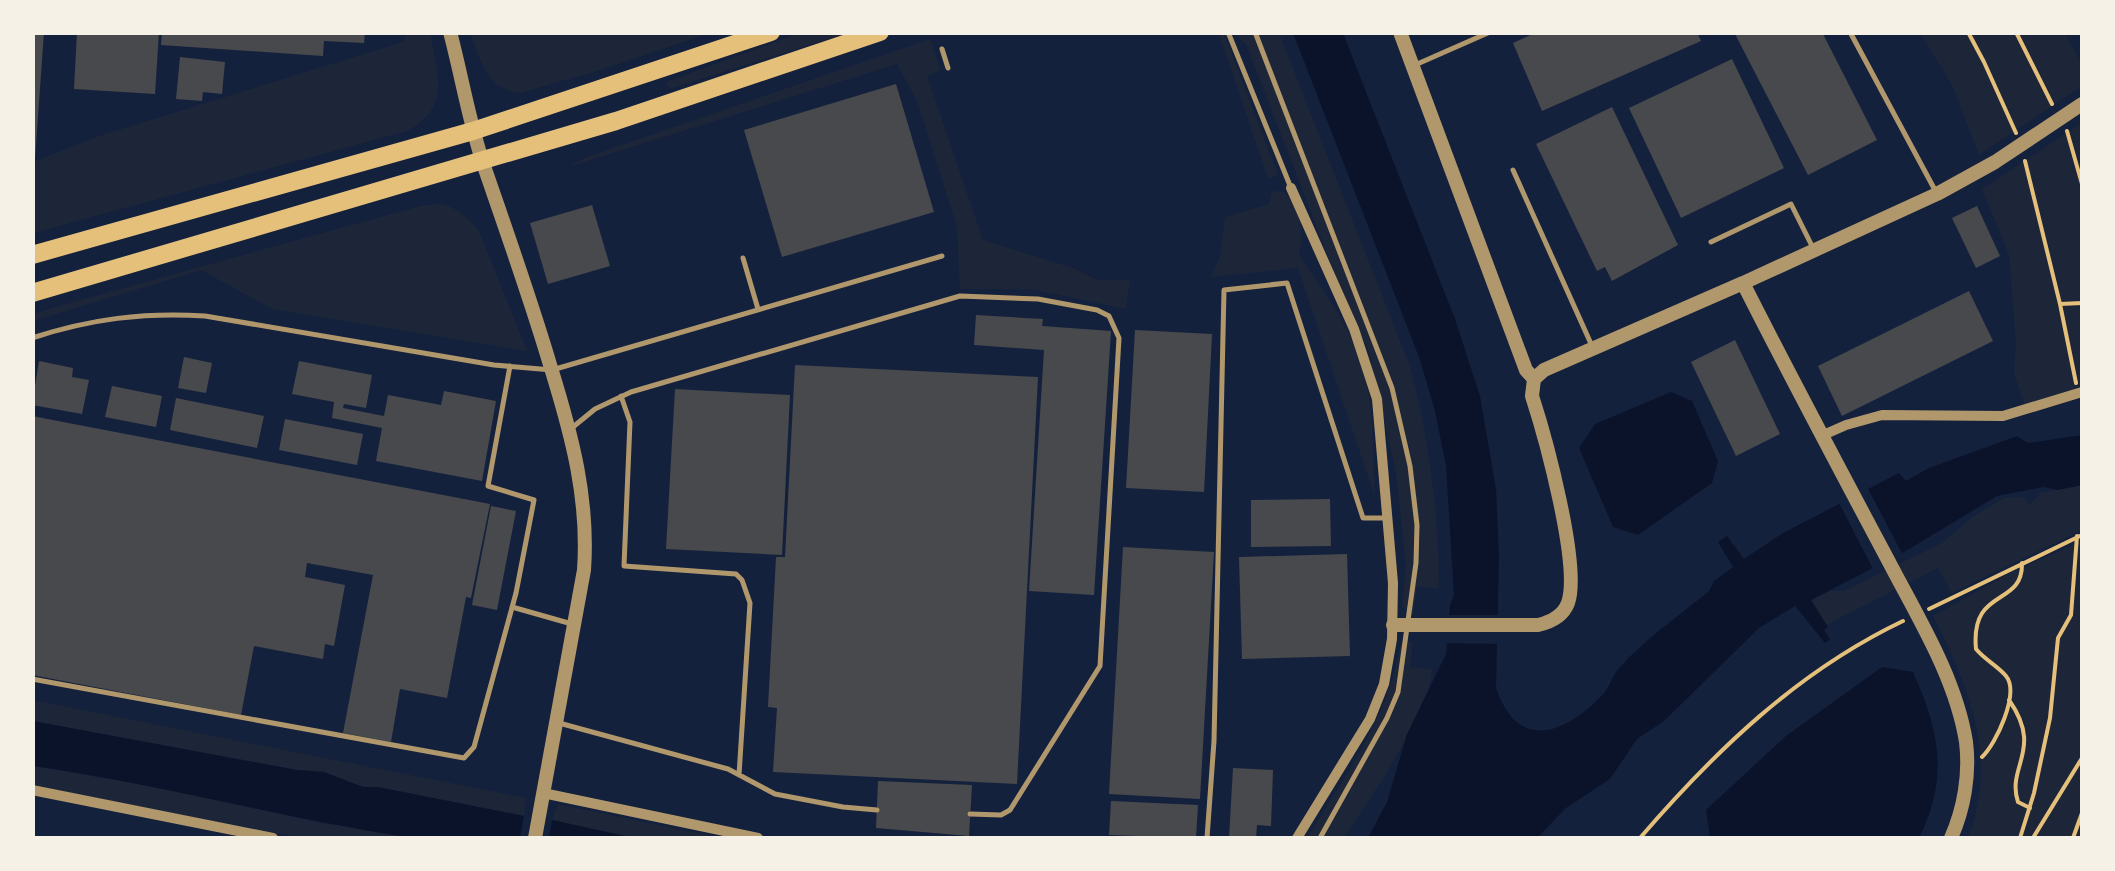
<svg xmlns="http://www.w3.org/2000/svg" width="2115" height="871" viewBox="0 0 2115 871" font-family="'Source Sans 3',sans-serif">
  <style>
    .green { fill: #1d2539 }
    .water { fill: #0b132b }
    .pier { fill: #14213d }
    .building { fill: #48494c }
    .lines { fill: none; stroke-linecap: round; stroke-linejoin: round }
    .path { stroke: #e5c07b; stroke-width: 4 }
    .service { stroke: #b1986c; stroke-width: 5 }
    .minor { stroke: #b1986c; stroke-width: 10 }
    .tertiary { stroke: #b1986c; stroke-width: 14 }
    .trunk { stroke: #e5c07b; stroke-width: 18 }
  </style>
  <rect width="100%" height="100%" fill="#14213d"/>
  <path class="green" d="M802,32L848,33L669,89L666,82Z
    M406,33H430C438,74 451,108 407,131L33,233V162L102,135L403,42Z
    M470,33V32L710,33L597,71L520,93C487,90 480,59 470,33Z
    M1219,33H1224L1278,175L1268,179Z
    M1232,33H1279L1411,369C1429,442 1439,513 1439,588L1417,587L1413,615L1402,607L1406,566L1396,473L1369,352L1341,290L1246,44Z
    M1920,33H2065L2082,65V86L1979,155L1952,85Z
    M930,39L941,70L927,76L983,240L1073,268L1097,280H1130L1126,309L1031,289H960L957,227L917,101L897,64L568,167L584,158Z
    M2082,123V387L2024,404L2014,372L2016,343L2009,255L1982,189Z
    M1272,191L1284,192C1301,209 1305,231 1299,254C1320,287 1346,319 1359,356C1375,401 1373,450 1375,497L1298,268L1211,277L1220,256L1225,217L1269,204Z
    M441,204C458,208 468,218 479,231L527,351L272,309L201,270L33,321V314L59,306L424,205Z
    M2082,485V530L1952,593L1938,568L1826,625L1811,601L1830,591H1844L1942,543L1975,515L2004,498L2023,497L2030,505L2040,493Z
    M2082,541V838H1968C1999,759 1969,687 1933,616L2012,572Z
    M1404,642H1413L1410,667L1432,669C1430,714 1369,799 1344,838H1307C1344,777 1389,717 1400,645Z
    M32,700L526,798L524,816L378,787H363L324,772L297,770L33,721Z
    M33,766L220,798L322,824L354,826L415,838H303L33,786Z
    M558,804L721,838H634L552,820Z"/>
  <path class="water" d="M1293,33H1343L1455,319L1480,396L1496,489L1499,556L1496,688C1518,753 1566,734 1603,694C1610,687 1612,676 1619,668C1645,639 1679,616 1709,591L1714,581L1733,567L1718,542L1727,536L1744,559L1783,533L1899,473L1906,481L1929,468L2017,436L2028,443L2082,435V485L2058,490L2043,487L1997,496L1906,551L1811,600L1828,627L1824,630L1830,639L1825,643L1795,606L1759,628L1664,721L1637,739L1610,779L1566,808L1537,838H1368L1387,802L1407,734L1446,654L1450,605L1454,595L1446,466L1435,411L1419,357Z
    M1671,392L1692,401L1718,461L1712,483L1638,535L1613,527L1579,448L1595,424Z
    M1882,667L1913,672C1940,732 1949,778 1919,838L1710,837L1706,810L1786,736Z
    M33,721L297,770L324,772L363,787H378L524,816L520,838C485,838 446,843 412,838C285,819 160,784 33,766Z
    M552,820L634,838H549Z"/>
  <path class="pier" d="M1866,485L1904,557L1875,573L1837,499Z
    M1444,615H1502V644L1442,643Z"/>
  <path class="building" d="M32,32H44L35,159H32Z
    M77,32H159L155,94L74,89Z
    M162,32H365L364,43L324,41L323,56L161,45Z
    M1537,32H1697L1701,41L1542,111L1513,43Z
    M1734,32H1822L1877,140L1808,175Z
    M180,57L225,62L222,94L203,92L202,101L176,99Z
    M1732,59L1784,168L1681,218L1629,108Z
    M896,84L934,212L782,257L744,130Z
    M1612,107L1678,245L1612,281L1605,267L1597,271L1536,144Z
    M592,205L610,266L548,284L530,223Z
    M1977,206L2000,256L1976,268L1952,218Z
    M1969,291L1993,341L1842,416L1818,366Z
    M976,315L1043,319L1042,326L1111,331L1094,595L1029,591L1044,350L974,345Z
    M1135,330L1212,334L1204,492L1126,488Z
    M1735,340L1780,434L1736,456L1691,362Z
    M184,357L212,363L206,393L178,388Z
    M39,361L73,368L72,377L89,380L82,414L32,405Z
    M299,361L372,375L366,408L344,404L343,408L384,416L388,395L441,405L444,391L496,401L482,481L376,461L382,428L332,418L334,402L292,394Z
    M795,365L1038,377L1017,784L773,772L777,708L768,707L776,557H785Z
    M112,386L162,396L156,427L105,417Z
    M675,389L790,395L782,555L666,549Z
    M176,398L264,416L257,448L170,430Z
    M32,416L490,504L471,598L466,597L447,698L400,689L391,742L343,733L373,575L307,563L305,577L345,585L334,646L325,644L323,659L254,646L241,715L32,675Z
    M285,419L363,434L357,465L279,450Z
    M1330,499L1331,546L1251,547V500Z
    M491,506L516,511L497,610L472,605Z
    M1123,547L1214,552L1200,799L1109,794Z
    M1347,554L1350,656L1242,659L1239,557Z
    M1233,768L1273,770L1271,826L1257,825L1256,838H1229Z
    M878,781L972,785L969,836L876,828Z
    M1111,801L1198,805L1196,838L1109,835Z"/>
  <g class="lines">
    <path class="path" d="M1968,32L1984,62L2016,133
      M2016,32L2052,104
      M2067,131L2082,184
      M2025,161L2060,304L2082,303
      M2060,304L2076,383
      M1929,609L2082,535
      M2009,700C2044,750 2006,766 2018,802L2030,808
      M1982,757C1996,744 2020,693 2006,676C1998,666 1985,660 1976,649C1970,586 2023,608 2022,563
      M1640,838C1715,751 1798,671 1903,621
      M2020,838L2034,793L2050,718L2058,638L2071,615L2077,536
      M2033,838L2082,758
      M2073,838L2082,813"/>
    <path class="service" d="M1228,32L1291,188
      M1255,32L1392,388L1410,466L1417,525L1416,563L1398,692L1387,718L1320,838
      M1850,32L1936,192
      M942,49L948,68
      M1415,65L1490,32
      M1513,170L1592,346
      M1711,242L1791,204L1813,248
      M743,258L758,309
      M32,338C90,319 144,312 205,316L494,365L552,370L942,256
      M621,396L630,422L624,566L736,574L742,580L750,603L739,775
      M573,427L595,409L631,392L960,296L1038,299L1097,310L1109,316L1119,338L1100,666L1010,810L1001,815L970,814
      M512,607L572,624
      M32,679L464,758L474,747L516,593L534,500L488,486L510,366
      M559,723L728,769L775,794L843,807L877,810
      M1207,838L1214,741L1224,290L1287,283L1363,518H1385"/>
    <path class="minor" d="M1291,188L1354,329L1377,399L1393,583L1392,639L1384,684L1370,719L1297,838
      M1821,436L1846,425L1882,415L2003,416L2082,392
      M32,790L273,838
      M543,793L758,838"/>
    <path class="tertiary" d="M450,32C462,77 469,122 484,166C507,233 531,300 551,368C572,436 589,499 584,570L535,838
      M1534,379L1544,370L1743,283
      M1393,625H1538C1551,622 1563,616 1568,603C1581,566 1545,436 1532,396L1534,379L1526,370L1400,32
      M1951,838C1964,809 1970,774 1966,742C1956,678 1917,616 1888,560C1839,468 1790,376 1743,283L1937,194L1995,162L2082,104"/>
    <path class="trunk" d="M32,255L473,131L771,32
      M32,293L616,121L880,32"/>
  </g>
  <rect width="2115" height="871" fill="none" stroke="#f6f1e7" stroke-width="70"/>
</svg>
